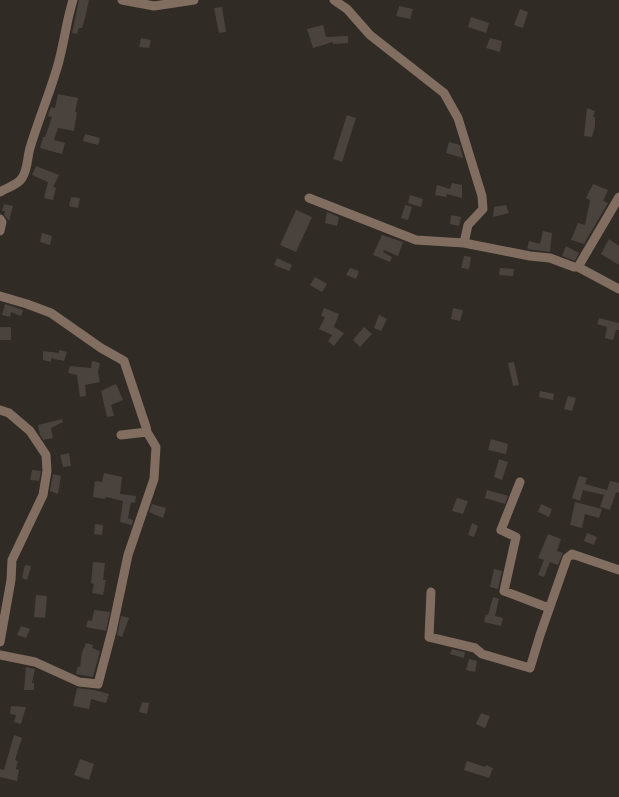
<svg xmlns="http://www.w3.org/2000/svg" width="619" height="797" viewBox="0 0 619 797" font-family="'PT Sans Narrow',sans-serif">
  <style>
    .building { fill: #49423d }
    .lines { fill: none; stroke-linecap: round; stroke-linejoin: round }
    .street { stroke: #826e61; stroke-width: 9 }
  </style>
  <rect width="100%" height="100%" fill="#312b26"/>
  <path class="building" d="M79,0H89L85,18L82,28H79L77,34L72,33Z
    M399,6L413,9L410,19L396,16Z
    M222,7L226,32L219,33L214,8Z
    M520,9L528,12L523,28L514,25Z
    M471,17L489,23L486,33L468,27Z
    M323,25L326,37L348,36V43L333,44V42L313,48L307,29Z
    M141,38L151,40L149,48L139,47Z
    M490,38L502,41L500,52L486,48Z
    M58,94L78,98L75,112H77L74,131L58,128L54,140L65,143L62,154L40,148L43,137H45L52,117L48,116L49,112L51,107L55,108Z
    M587,108L595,111L593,117H595V126L592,137L584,136Z
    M347,115L356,118L342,162L333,159Z
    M85,134L100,138L98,145L83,141Z
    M449,142L460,145L463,158L446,153Z
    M36,166L59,175L53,187L56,188L53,200L44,198L48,182L32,175Z
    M452,183L462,185V198L447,194L446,197L435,195L437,185L450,189Z
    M593,184L608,190L603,201L608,203L584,244L571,240L578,223L585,225L590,200L586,198Z
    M410,195L423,199L421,207L408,203Z
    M71,197L80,198L78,208L69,206Z
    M4,204L13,206L9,221L4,215L5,211H2Z
    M405,205L412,207L408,220L401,218Z
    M506,205L509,213L493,217L494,207Z
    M296,210L312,217L296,252L280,245Z
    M327,212L339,217L337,226L325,223Z
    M451,215L461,217L459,226L450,224Z
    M543,231L552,233L550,252L527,249L529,241L540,244Z
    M42,233L52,236L50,245L40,242Z
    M382,235L403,242L398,256L384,250L383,252L392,257L390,262L373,255Z
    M609,239L619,246V265L601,254Z
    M566,246L579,253L575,261L562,256Z
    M464,256L471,257L469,269L461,268Z
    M277,258L292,265L289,271L274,265Z
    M350,268L359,271L356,279L346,275Z
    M500,268L514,269L513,276L499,275Z
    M315,277L327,284L322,292L310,285Z
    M5,304L23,310L21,316L11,312L10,317L2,315Z
    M324,308L339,314L334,327L344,333L334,346L328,341L332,335L319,329L325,317L321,316Z
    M453,308L463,310L460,321L451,319Z
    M379,315L387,319L381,331L374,328Z
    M599,318L619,323V330H616L613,340L605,338L607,327L597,324Z
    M0,327H11V340H0Z
    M364,327L372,334L360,347L353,340Z
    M59,350L67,352L64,361L51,358V362L43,360V351L59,353Z
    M92,361L100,363L98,372L100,382L85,385L86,396L80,397L77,375L68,373L70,366L91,368Z
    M514,362L519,385L513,386L508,363Z
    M116,384L123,400L111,405L114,416L107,417L101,391Z
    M540,391L554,394L553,400L539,397Z
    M568,396L576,398L572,411L564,409Z
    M62,419L63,422L51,428L53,438L43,440L40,435L38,425Z
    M491,439L508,444L506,454L488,450Z
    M69,453L71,466L63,467L60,455Z
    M499,459L508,462L502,480L494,477Z
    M32,470L41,471L39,481L30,480Z
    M104,473L122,477L120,494L136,496L135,503L131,502L128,518L133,520L132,525L120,522L123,501L106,497L105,499L93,497L95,481L102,482Z
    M53,474L61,476L58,494L50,491Z
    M579,476L587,478L585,484L607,490L610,481L619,483V493L616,492L610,510L600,507L604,495L583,490L580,501L572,498Z
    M487,490L508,496L505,504L485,498Z
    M457,498L468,501L463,514L452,511Z
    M575,502L602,509L599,518L585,514L582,528L570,525Z
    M152,504L166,508L163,518L149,512Z
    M541,504L552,509L549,517L538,512Z
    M472,523L478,526L474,537L468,535Z
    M95,524L103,525L102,535L94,534Z
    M587,533L597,537L594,545L584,541Z
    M548,534L561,539L557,551L563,553L558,565L550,562L544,577L538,575L544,560L538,558Z
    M93,562L105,563L103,580H106L103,595L92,593L94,584L91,583Z
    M25,565L31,566L27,580L22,578Z
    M494,569L502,571L498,589L490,587Z
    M36,595L47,596L45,618L34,617Z
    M493,597L499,599L495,616L503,618L501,626L484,622L486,614L488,615Z
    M94,610L110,612L106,631L86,627L88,620L92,621Z
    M121,616L129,618L122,637L117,635Z
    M21,626L30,629L26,638L17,635Z
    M86,643L93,645L92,648L100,651L93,677L76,674L78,666L80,667L82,653Z
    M452,649L465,652L464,658L450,654Z
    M469,659L477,661L475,672L466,670Z
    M26,667L35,669L32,683H34V690H24Z
    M77,688L94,690L109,694L106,703L91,699L89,709L73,706Z
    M142,702L149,703L147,714L139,712Z
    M11,706L26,707L21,724L14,722L16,715L10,714Z
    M481,713L490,716L485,728L476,724Z
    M14,735L22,738L15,760L18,761L16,769L19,770L17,781L0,777V769L4,770Z
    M80,759L94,764L89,780L74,775Z
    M467,761L485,767L486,765L493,768L489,778L464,770Z"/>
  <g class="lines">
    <path class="street" d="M122,0L154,6L194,0
      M334,0L347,9L370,35L444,93L458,118L482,196L483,209L468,225L464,243
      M0,192C7,187 17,186 22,178C28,169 27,158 30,148C38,121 49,95 57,68C64,45 66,22 73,0
      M619,197L578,267L619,289
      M309,198L416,240L464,243L530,256L550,258L574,267H578
      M0,219L2,222L0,231
      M0,296L27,304L51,313L101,348L124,361L146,427L147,432L121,435
      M0,410L9,413L30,431L46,455L47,471L43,495L12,560L11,580L0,642
      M520,482L501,530L516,537L504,591L549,608
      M431,592L429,637L475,648L482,654L530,668L540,635L567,558L572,554L619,570
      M0,655L35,662L79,682L98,684L112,631L128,555L154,479L156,447L147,432"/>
  </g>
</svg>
